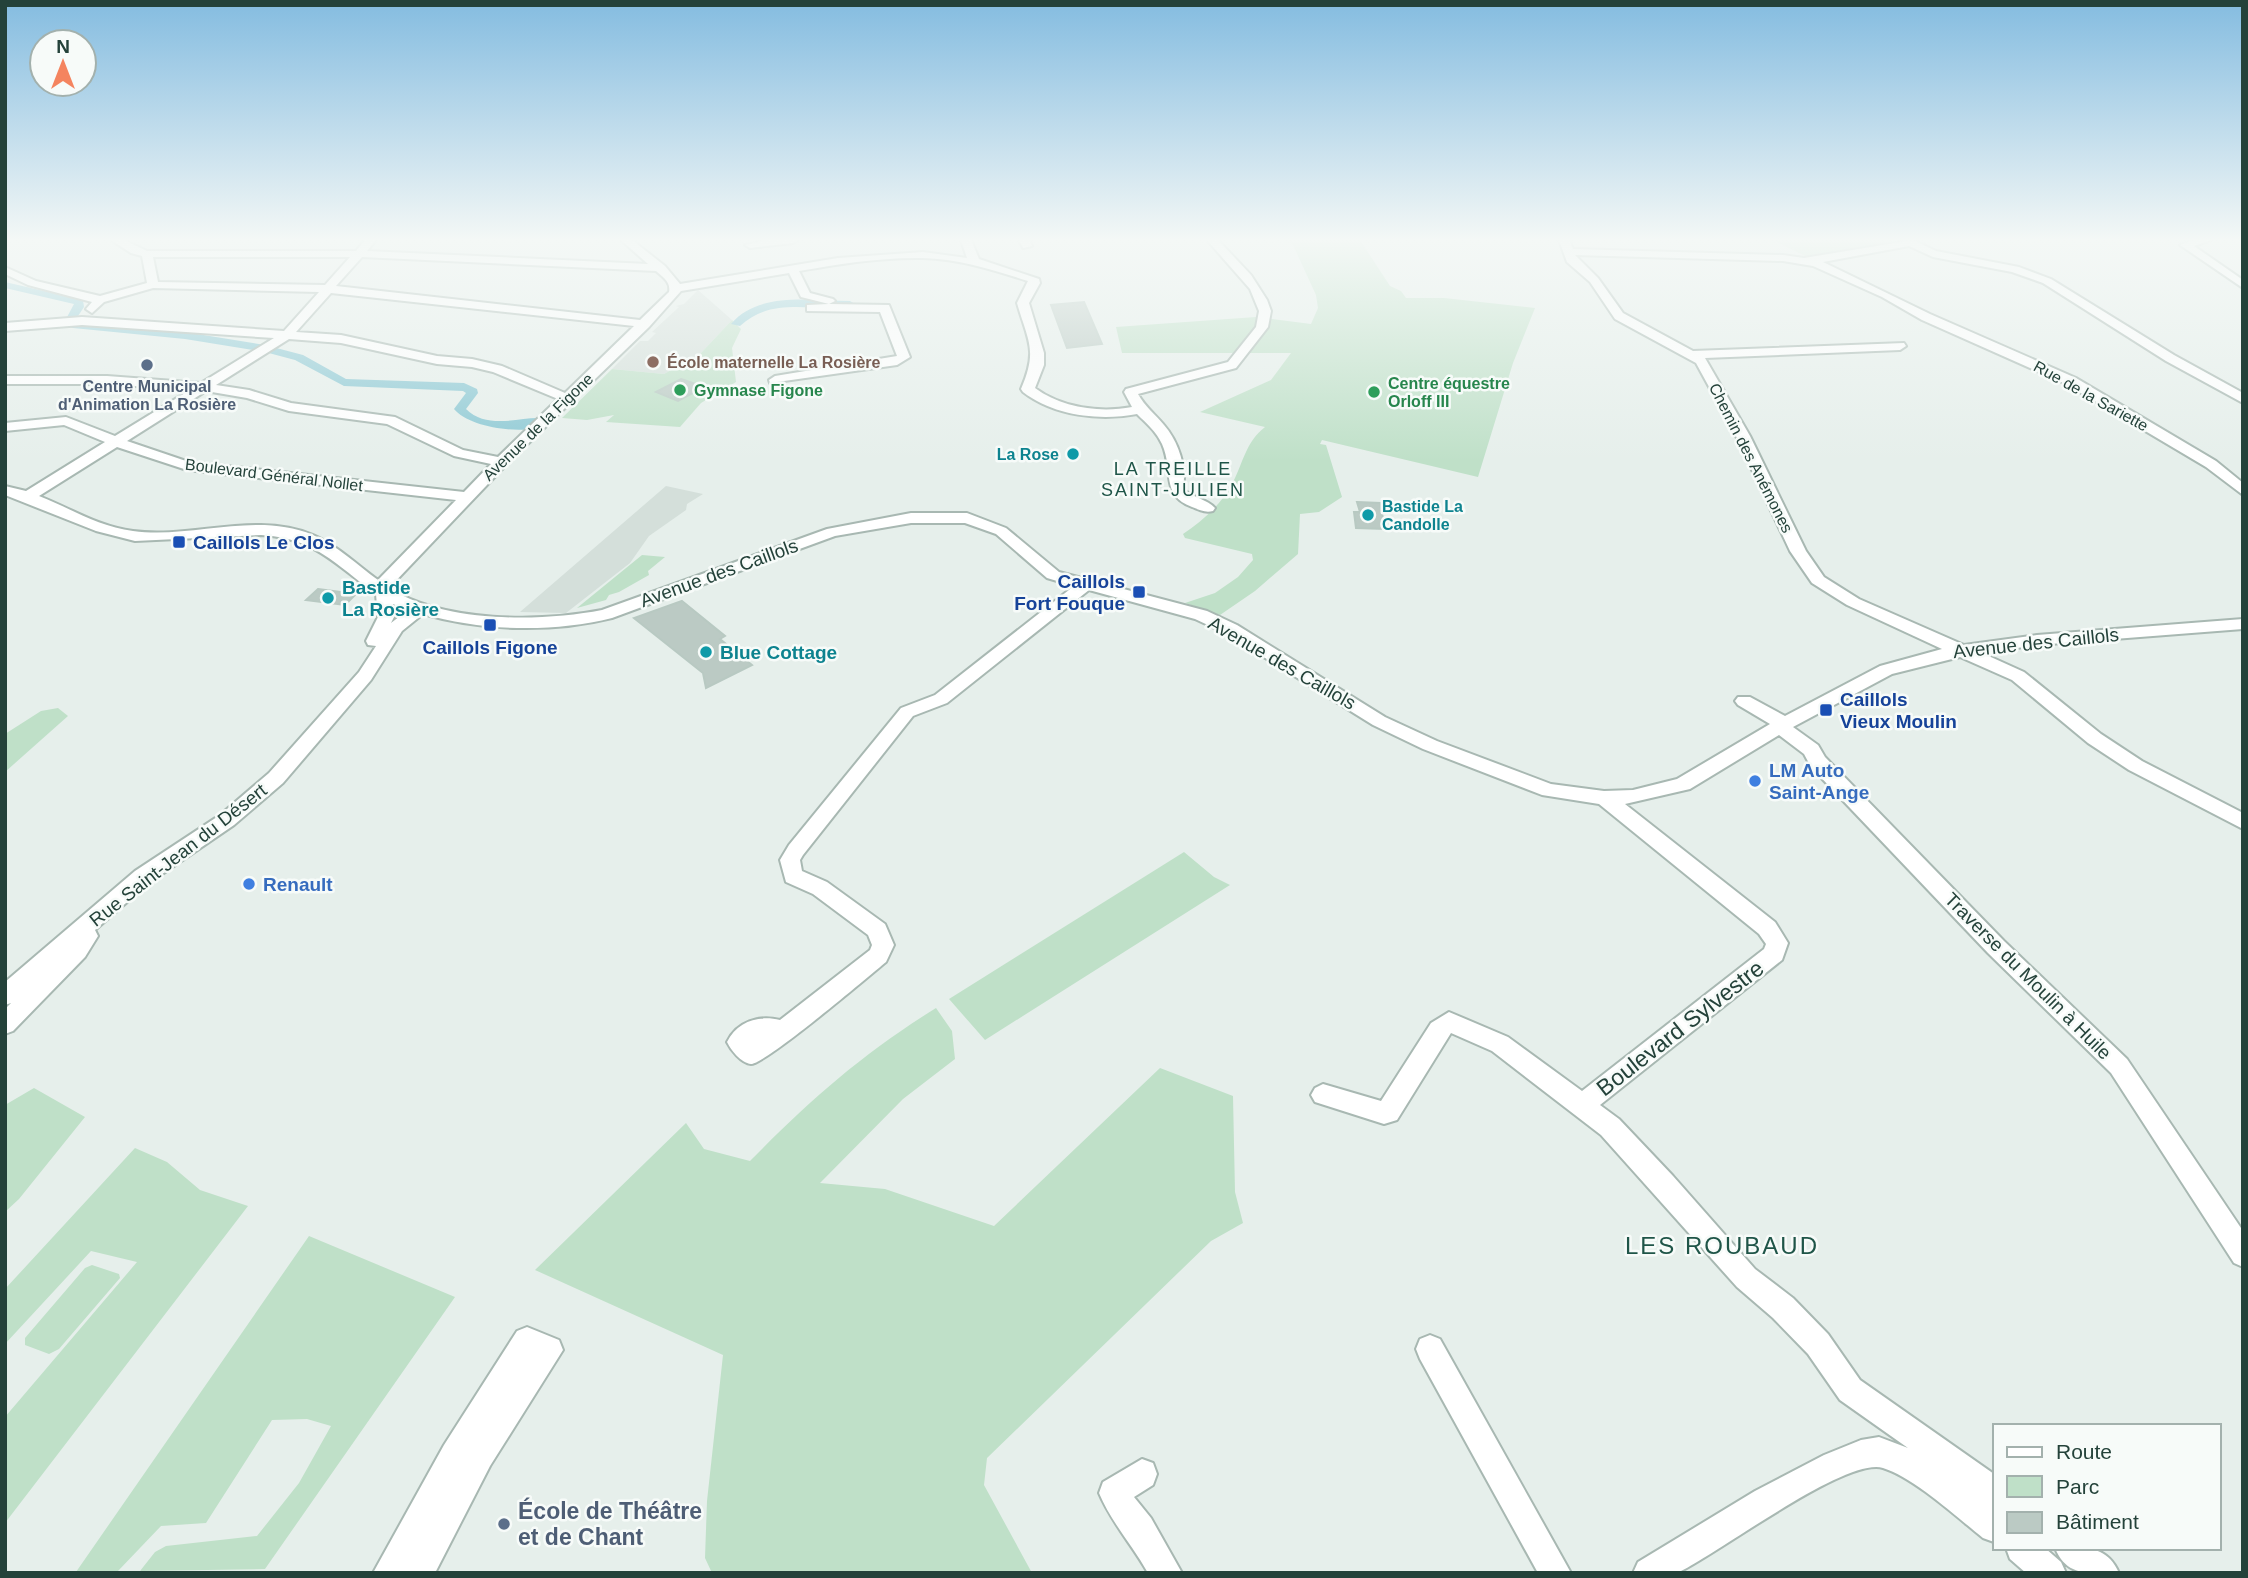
<svg xmlns="http://www.w3.org/2000/svg" width="2248" height="1578" viewBox="0 0 2248 1578" font-family="Arial,sans-serif">
  <style>
    .built { fill: #d4dfda }
    .green { fill: #bfe0c8 }
    .lines { fill: none; stroke-linecap: round; stroke-linejoin: round }
    .canal { fill: #8ec9d4; fill-rule: evenodd }
    .building { fill: #bbcac4; stroke: #b8c9c2; stroke-width: 2 }
    .minor-casing { stroke: #a8b8b2; stroke-width: 4 }
    .minor { fill: #fff; fill-rule: evenodd }
    .education-dot { fill: #8d6e63; stroke: #f7fbf9; stroke-width: 2.5 }
    .service-dot { fill: #5c6f8a; stroke: #f7fbf9; stroke-width: 2.5 }
    .leisure-dot { fill: #2e9e5b; stroke: #f7fbf9; stroke-width: 2.5 }
    .culture-dot { fill: #0f9aa8; stroke: #f7fbf9; stroke-width: 2.5 }
    .transit-dot { fill: #1a4fb4; stroke: #f7fbf9; stroke-width: 2.5 }
    .shop-dot { fill: #3f7fe0; stroke: #f7fbf9; stroke-width: 2.5 }
    .labels { text-anchor: middle; dominant-baseline: central; stroke-width: 5; stroke-linejoin: round; paint-order: stroke }
    .far-education-label { font-size: 16px; font-weight: bold; fill: #785e54; stroke: #f7fbf9; text-anchor: start }
    .far-leisure-label { font-size: 16px; font-weight: bold; fill: #27864d; stroke: #f7fbf9; text-anchor: start }
    .far-service-label { font-size: 16px; font-weight: bold; fill: #4e5e75; stroke: #f7fbf9 }
    .far-street-label { font-size: 16px; fill: #24423a; stroke: #f7fbf9 }
    .far-culture-label { font-size: 16px; font-weight: bold; fill: #0d838f; stroke: #f7fbf9; text-anchor: end }
    .far-neighbourhood-label { font-size: 18px; letter-spacing: 2px; fill: #1f5548; stroke: #f7fbf9 }
    .transit-label { font-size: 19px; font-weight: bold; fill: #164399; stroke: #f7fbf9; text-anchor: start }
    .street-label { font-size: 19px; fill: #24423a; stroke: #f7fbf9 }
    .culture-label { font-size: 19px; font-weight: bold; fill: #0d838f; stroke: #f7fbf9; text-anchor: start }
    .shop-label { font-size: 19px; font-weight: bold; fill: #366cbe; stroke: #f7fbf9; text-anchor: start }
    .near-street-label { font-size: 23px; fill: #24423a; stroke: #f7fbf9 }
    .near-service-label { font-size: 23px; font-weight: bold; fill: #4e5e75; stroke: #f7fbf9; text-anchor: start }
    .near-neighbourhood-label { font-size: 24px; letter-spacing: 2px; fill: #1f5548; stroke: #f7fbf9 }
  </style>
  <rect width="100%" height="100%" fill="#e6efeb"/>
  <path class="built" d="M698,290L732,320L700,354L664,374L612,369L640,341H648L656,333L652,332L679,307L676,306L684,304Z
    M666,486L703,494L687,504L686,510L649,536L630,563L566,613L520,612Z"/>
  <path class="green" d="M1286,240H1360L1390,286L1401,291L1406,298H1444L1535,308L1513,363L1478,477L1322,440L1320,444L1326,445L1342,497L1319,512L1300,514L1298,554L1255,591L1220,615L1185,603L1215,593L1238,577L1253,560L1252,554L1185,538L1183,534C1205,519 1223,503 1235,478C1244,459 1247,441 1265,427L1200,412L1271,380L1291,353H1122L1116,327L1256,317L1311,324L1318,308L1316,295L1293,245Z
    M1773,240H1884L1888,244L1805,256Z
    M732,320L741,329L732,348L736,382L701,403L680,427L606,422L614,415L587,420L562,418L612,369L664,374L700,354Z
    M642,555L665,557L648,571L649,575L619,592L609,595L606,600L577,608Z
    M58,708L68,716L5,772V734L41,711Z
    M1184,852L1214,877L1230,885L985,1040L949,999Z
    M936,1008L952,1031L955,1059L903,1099L820,1183L885,1189L994,1226L1160,1068L1233,1096L1235,1192L1243,1223L1211,1241L987,1458L984,1485L1032,1573H712L705,1558L707,1501L723,1355L535,1270L686,1123L704,1149L750,1161C810,1100 862,1054 936,1008Z
    M34,1088L85,1117L19,1199L5,1212V1105Z
    M135,1148L167,1162L200,1190L248,1206L5,1523V1417L137,1262L91,1251L5,1344V1289Z
    M309,1236L455,1297L265,1569L140,1571L155,1552L166,1546L257,1536L299,1483L331,1426L307,1419L272,1420L206,1523L161,1526L118,1571L76,1572Z
    M92,1265L119,1274L120,1278L59,1349L49,1354L25,1345V1338L85,1268Z"/>
  <g class="lines">
    <path class="canal" d="M5,282L83,300L84,307L76,319L79,323L185,332L265,345L303,355L346,379L464,383L477,389L478,393L466,409C492,435 536,409 552,422C532,437 470,429 454,409L466,393L463,391L344,386L295,360L265,352L185,339L73,328L68,326L66,319L74,304L5,288Z
      M850,301L855,304L854,306C813,313 773,295 740,326L731,324C759,291 810,301 850,301Z"/>
  </g>
  <path class="building" d="M1084,302L1102,344L1067,348L1051,305Z
    M681,379L704,387L678,401L656,392Z
    M1357,502L1380,503L1385,529L1356,528L1354,512H1360Z
    M318,589L356,594L345,605L306,600Z
    M682,601L725,636L720,639L752,665L706,688L703,673L634,618Z"/>
  <g class="lines">
    <defs>
      <path id="minor" d="M111,240H124L147,251H356L365,240H376L367,251L648,264L621,240H632L665,266L680,284L838,258L923,252L967,258L961,240H971L979,259L1039,279L1040,283L1029,303L1044,353V365L1035,388C1062,408 1100,413 1132,407L1124,392L1126,389L1228,362L1256,327L1259,311L1250,289L1207,240H1218L1251,275L1267,300L1271,311L1268,327L1236,368L1138,394C1145,407 1155,414 1164,425C1178,441 1187,467 1183,489C1193,498 1207,499 1215,508L1213,511C1205,513 1200,510 1192,507C1160,495 1174,471 1162,444C1156,431 1147,424 1137,414C1100,421 1054,416 1023,392L1021,389C1038,350 1028,341 1017,303L1028,281C994,270 959,259 923,258C882,257 839,264 799,271L810,293L833,299L835,301L829,304L889,305L910,357L897,365L770,383L769,380L775,376L897,356L880,312L807,311V305L829,304L801,297L789,273L681,291L649,327L506,465L389,588C444,623 540,622 602,610L827,529L911,513H967L1006,528L1059,572L1207,611L1237,625L1385,717L1437,741L1551,784L1604,791L1633,790L1677,779L1770,724L1738,705L1735,701L1738,697H1750L1785,716L1880,666L1942,649L1847,605L1812,583L1790,551L1737,438L1696,363L1615,319L1590,282L1567,262L1559,240H1569L1573,249L1783,255L1804,258L1913,240L1936,251L2019,267L2051,279L2174,355L2243,393V403L2166,361L2043,283L2012,272L1933,257L1909,246L1823,262L1930,314L2076,378L2216,461L2243,483V495L2206,467L2066,384L1922,320L1882,297L1813,266L1783,261L1575,255L1598,278L1623,313L1693,351L1904,343L1906,346L1900,350L1705,358L1750,436L1806,551L1824,577L1859,599L1964,645L2037,635L2243,619V629L2037,645L1982,653L2024,672L2101,734L2142,761L2243,813V829L2129,770L2088,743L2012,680L1960,657L1892,674L1793,727L1818,745L1825,757L2004,941L2127,1059L2243,1231V1267L2234,1263L2111,1073L1988,953L1811,767L1804,754L1779,735L1690,789L1625,804L1775,922L1788,943L1782,960L1600,1105L1619,1119L1673,1176L1755,1269L1793,1298L1828,1334L1860,1380L1994,1474V1507L1992,1506L1994,1508V1542L1983,1538C1958,1518 1913,1477 1883,1468C1846,1457 1720,1552 1681,1571C1669,1577 1647,1573 1633,1573L1638,1562L1755,1491L1824,1455L1861,1440L1879,1437L1908,1448L1840,1400L1808,1354L1773,1318L1737,1287L1601,1135L1492,1051L1451,1033L1397,1120L1384,1124L1315,1102L1311,1095L1315,1088L1323,1084L1381,1101L1431,1023L1449,1012L1508,1037L1582,1091L1764,949L1766,944L1759,934L1599,804L1542,795L1423,749L1373,725L1225,633L1195,619L1089,590L947,703L913,716L803,855L800,860L802,871L827,882L885,924L894,945L886,962C868,977 764,1065 751,1064C741,1063 731,1050 727,1042C737,1021 759,1015 780,1020L870,950L872,945L868,935L813,894L786,882L780,860L789,845L901,708L935,695L1074,586L1047,578L996,534L965,523H911L835,536L612,618C552,633 482,631 423,614L402,631L371,680L283,783L234,825L149,883L95,930L98,936L85,957L13,1031L5,1034V1009L11,1003L5,1005V982L135,871L220,815L269,773L359,672L376,646L368,645L366,641L378,617L376,594C335,564 315,538 261,535L135,541L96,531L5,495V486L26,491L105,442L64,425L5,431V423L66,417L115,436L190,390L107,384H5V376H107L201,383L274,338L82,325L5,331V323L82,317L284,331L319,292L153,288L104,302L92,313L86,309L92,302L28,285L5,274V267L36,281L100,296L147,283L142,256L131,253ZM153,257H350L325,285L158,282ZM362,257L656,271C663,277 671,282 669,292L640,320L336,286ZM331,293L634,326L565,393L502,366L472,359L437,356L341,335L296,332ZM289,339L341,343L437,364L472,367L493,372L558,399L498,457L463,450L395,417L291,403L249,390L216,385ZM206,391L247,398L289,411L387,424L454,456L491,464L464,492L189,462L127,441ZM117,447L187,470L456,500L378,580C357,565 337,545 313,535C256,511 192,539 133,531C99,527 70,508 39,496ZM393,604L408,610L391,623L394,617Z
        M766,240H798L793,243L750,248L745,245Z
        M1019,240H1029L1032,246L1023,248Z
        M2193,240H2211L2194,246L2243,280V288L2180,245Z
        M527,1327L559,1340L563,1350L490,1466L435,1573H373L444,1445L517,1331Z
        M1430,1335L1440,1339L1571,1573H1538L1420,1359L1416,1349L1420,1339Z
        M1142,1459L1153,1463L1157,1474L1153,1485L1134,1497L1151,1518L1182,1573H1148C1133,1546 1111,1522 1099,1493L1103,1482Z
        M2006,1548H2045L2061,1562L2066,1573H2026L2010,1559Z
        M2055,1548C2082,1548 2106,1543 2119,1573C2091,1573 2067,1578 2055,1548Z"/>
    </defs>
    <use href="#minor" class="minor-casing"/>
    <use href="#minor" class="minor"/>
  </g>
  <linearGradient id="sky" x2="0" y2="1"><stop stop-color="#84bce0"/><stop offset="0.52" stop-color="#f4f8f6"/><stop offset="1" stop-color="#f4f8f6" stop-opacity="0"/></linearGradient>
  <rect width="2248" height="461" fill="url(#sky)"/>
  <circle class="education-dot" cx="653" cy="362" r="7"/>
  <g class="service-dot">
    <circle cx="147" cy="365" r="7"/>
    <circle cx="504" cy="1524" r="7"/>
  </g>
  <g class="leisure-dot">
    <circle cx="680" cy="390" r="7"/>
    <circle cx="1374" cy="392" r="7"/>
  </g>
  <g class="culture-dot">
    <circle cx="1073" cy="454" r="7"/>
    <circle cx="1368" cy="515" r="7"/>
    <circle cx="328" cy="598" r="7"/>
    <circle cx="706" cy="652" r="7"/>
  </g>
  <g class="transit-dot">
    <rect x="172" y="535" width="14" height="14" rx="3.5"/>
    <rect x="1132" y="585" width="14" height="14" rx="3.5"/>
    <rect x="483" y="618" width="14" height="14" rx="3.5"/>
    <rect x="1819" y="703" width="14" height="14" rx="3.5"/>
  </g>
  <g class="shop-dot">
    <circle cx="1755" cy="781" r="7"/>
    <circle cx="249" cy="884" r="7"/>
  </g>
  <g class="labels">
    <g class="far-education-label">
      <text x="667" y="362">École maternelle La Rosière</text>
    </g>
    <g class="far-leisure-label">
      <text x="1388" y="383">Centre équestre<tspan x="1388" dy="18">Orloff III</tspan></text>
      <text x="694" y="390">Gymnase Figone</text>
    </g>
    <g class="far-service-label">
      <text x="147" y="386">Centre Municipal<tspan x="147" dy="18">d'Animation La Rosière</tspan></text>
    </g>
    <g class="far-street-label">
      <text transform="translate(2091 396) rotate(29)">Rue de la Sariette</text>
      <text transform="translate(538 427) rotate(-44)">Avenue de la Figone</text>
      <text transform="translate(1751 458) rotate(63)">Chemin des Anémones</text>
      <text transform="translate(274 475) rotate(7)">Boulevard Général Nollet</text>
    </g>
    <g class="far-culture-label">
      <text x="1059" y="454">La Rose</text>
      <text x="1382" y="506" text-anchor="start">Bastide La<tspan x="1382" dy="18">Candolle</tspan></text>
    </g>
    <g class="far-neighbourhood-label">
      <text x="1173" y="469">LA TREILLE<tspan x="1173" dy="21">SAINT-JULIEN</tspan></text>
    </g>
    <g class="transit-label">
      <text x="193" y="542">Caillols Le Clos</text>
      <text x="1125" y="581" text-anchor="end">Caillols<tspan x="1125" dy="22">Fort Fouque</tspan></text>
      <text x="490" y="647" text-anchor="middle">Caillols Figone</text>
      <text x="1840" y="699">Caillols<tspan x="1840" dy="22">Vieux Moulin</tspan></text>
    </g>
    <g class="street-label">
      <text transform="translate(719 573) rotate(-20)">Avenue des Caillols</text>
      <text transform="translate(2036 643) rotate(-6)">Avenue des Caillols</text>
      <text transform="translate(1282 663) rotate(30)">Avenue des Caillols</text>
      <text transform="translate(178 855) rotate(-38)">Rue Saint-Jean du Désert</text>
      <text transform="translate(2028 976) rotate(45)">Traverse du Moulin à Huile</text>
    </g>
    <g class="culture-label">
      <text x="342" y="587">Bastide<tspan x="342" dy="22">La Rosière</tspan></text>
      <text x="720" y="652">Blue Cottage</text>
    </g>
    <g class="shop-label">
      <text x="1769" y="770">LM Auto<tspan x="1769" dy="22">Saint-Ange</tspan></text>
      <text x="263" y="884">Renault</text>
    </g>
    <g class="near-street-label">
      <text transform="translate(1680 1028) rotate(-38)">Boulevard Sylvestre</text>
    </g>
    <g class="near-service-label">
      <text x="518" y="1511">École de Théâtre<tspan x="518" dy="26">et de Chant</tspan></text>
    </g>
    <g class="near-neighbourhood-label">
      <text x="1722" y="1245">LES ROUBAUD</text>
    </g>
  </g>
  <rect width="2248" height="1578" fill="none" stroke="#24423a" stroke-width="14"/>
  <rect x="1993" y="1424" width="228" height="126" fill="#f7fbf9" stroke="#a3b1ad" stroke-width="2"/>
  <rect x="2007" y="1447" width="35" height="10" fill="#ffffff" stroke="#a3b1ad" stroke-width="2"/>
  <text x="2056" y="1459" font-size="21" fill="#24423a">Route</text>
  <rect x="2007" y="1476" width="35" height="21" fill="#bfe0c8" stroke="#a3b1ad" stroke-width="2"/>
  <text x="2056" y="1494" font-size="21" fill="#24423a">Parc</text>
  <rect x="2007" y="1512" width="35" height="21" fill="#bbcac4" stroke="#a3b1ad" stroke-width="2"/>
  <text x="2056" y="1529" font-size="21" fill="#24423a">Bâtiment</text>
  <g transform="translate(63 63)"><circle r="33" fill="#f7fbf9" stroke="#a3b1ad" stroke-width="2"/>
  <path d="M0-5L12 26L0 18L-12 26Z" fill="#f4845f"/>
  <text y="-10" font-size="19" font-weight="bold" text-anchor="middle" fill="#24423a">N</text>
  </g>
</svg>
